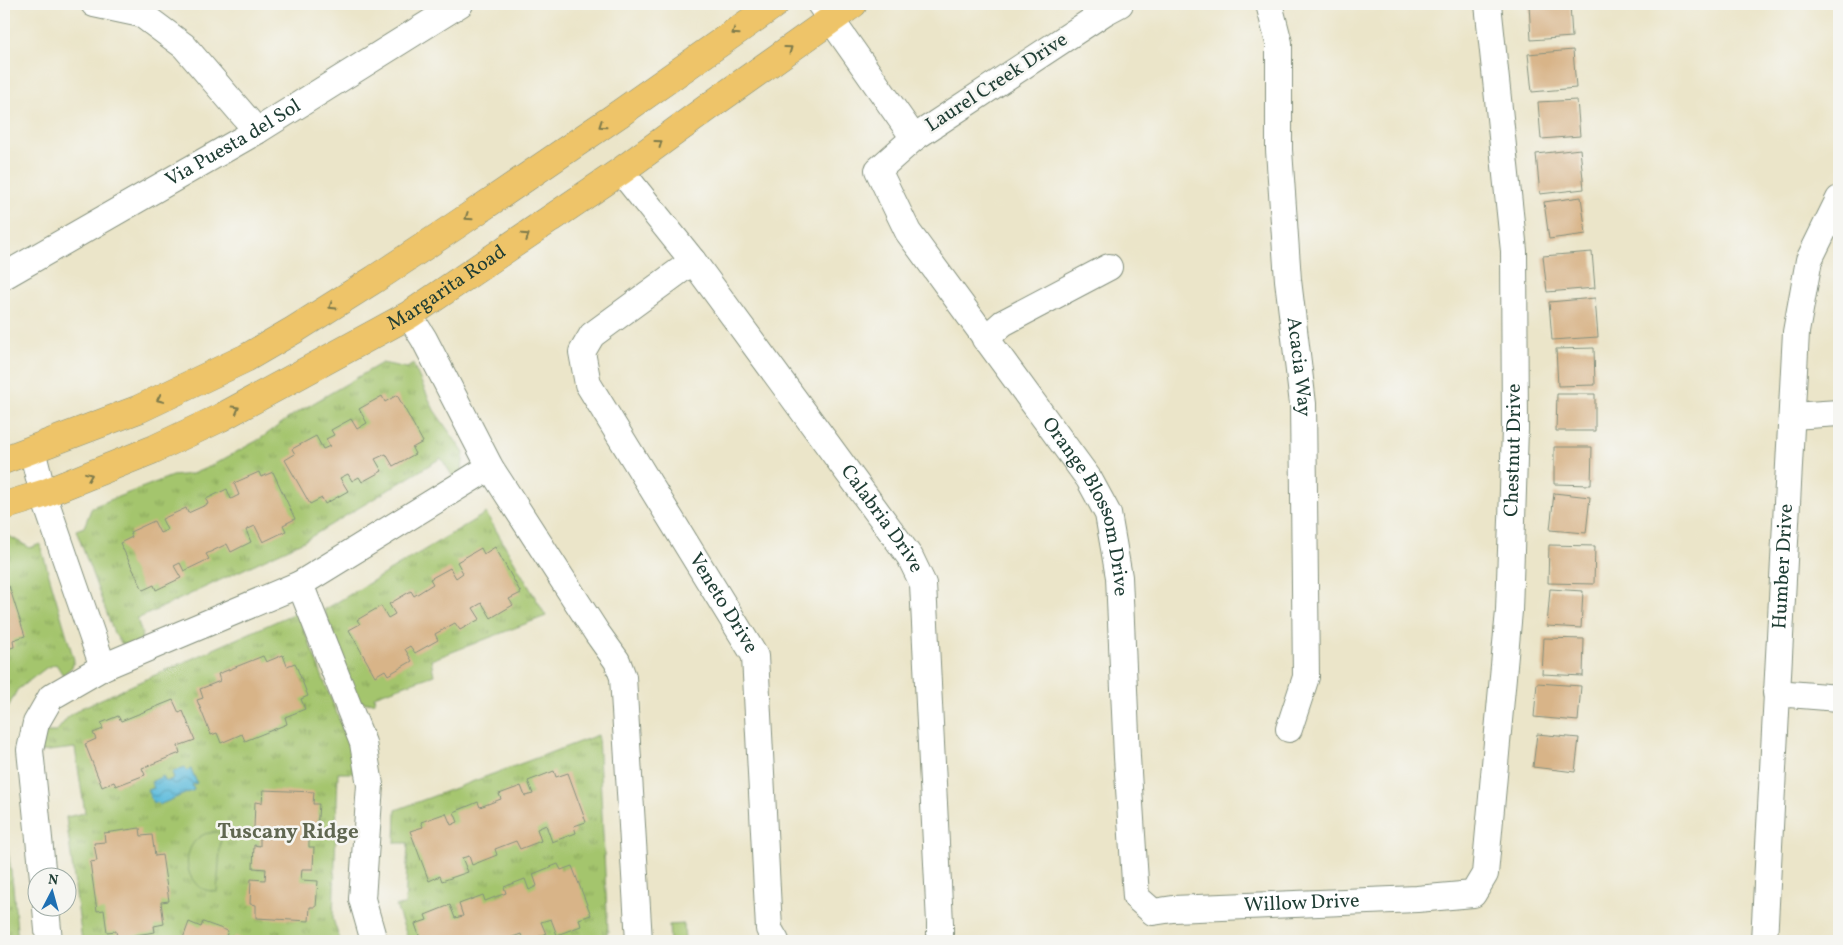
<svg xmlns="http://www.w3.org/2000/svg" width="1843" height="945" viewBox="0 0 1843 945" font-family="Vollkorn,serif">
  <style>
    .grass { fill: url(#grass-tufts); stroke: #628150 }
    .garden { fill: #a4c56d; stroke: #628150 }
    .water { fill: url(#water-waves); stroke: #3e7c88 }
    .building { fill: #d8b488 }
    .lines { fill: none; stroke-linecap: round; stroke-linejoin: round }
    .minor-casing { stroke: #85917e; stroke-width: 28 }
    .major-casing { stroke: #85917e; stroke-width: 29 }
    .minor { stroke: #fff; stroke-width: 26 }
    .major { stroke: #eec469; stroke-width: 28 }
    .oneway { stroke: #7c7a4c }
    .labels { text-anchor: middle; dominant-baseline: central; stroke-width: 5; stroke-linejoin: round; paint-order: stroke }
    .street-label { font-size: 20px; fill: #1f3d34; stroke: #f6f6f2 }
    .neighbourhood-label { font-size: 21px; font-weight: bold; fill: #606751; stroke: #f6f6f2 }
  </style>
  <defs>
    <pattern id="grass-tufts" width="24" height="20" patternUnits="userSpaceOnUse" patternTransform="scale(1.25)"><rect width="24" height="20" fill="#a4c56d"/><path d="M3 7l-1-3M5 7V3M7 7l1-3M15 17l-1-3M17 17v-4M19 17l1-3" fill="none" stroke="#85a15a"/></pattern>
    <pattern id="water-waves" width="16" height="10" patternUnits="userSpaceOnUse" patternTransform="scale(1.25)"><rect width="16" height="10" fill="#5ebcdc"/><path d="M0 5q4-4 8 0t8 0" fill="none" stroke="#4d9ab3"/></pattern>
  </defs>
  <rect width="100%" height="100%" fill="#f6f6f2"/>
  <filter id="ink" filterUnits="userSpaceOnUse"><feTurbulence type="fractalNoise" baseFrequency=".02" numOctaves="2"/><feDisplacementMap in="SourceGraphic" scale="10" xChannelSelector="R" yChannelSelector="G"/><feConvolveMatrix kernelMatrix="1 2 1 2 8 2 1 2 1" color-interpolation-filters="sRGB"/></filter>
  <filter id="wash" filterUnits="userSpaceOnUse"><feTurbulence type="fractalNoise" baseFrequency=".0096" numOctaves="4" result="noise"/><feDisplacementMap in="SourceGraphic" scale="20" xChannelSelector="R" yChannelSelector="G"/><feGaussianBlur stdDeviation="1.12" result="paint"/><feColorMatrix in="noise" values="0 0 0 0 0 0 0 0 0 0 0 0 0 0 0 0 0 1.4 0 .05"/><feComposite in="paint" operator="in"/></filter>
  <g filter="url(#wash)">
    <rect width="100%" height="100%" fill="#ebe5c9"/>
    <path class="grass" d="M382,363L407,368L413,364L434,410L464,453L462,470L453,477L441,458L304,541L137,619L142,633L141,641L131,645L122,644L114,633L76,530L84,527L92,507L172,476L192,474L209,467L260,439L293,415Z
      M486,513L546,616L431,660L434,675L374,696L375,702L365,703L357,700L324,610Z
      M9,536L30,548L40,544L74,660L72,667L63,675L56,664L46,668L17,690L4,715V537Z
      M297,612L354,757V773H338L333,919L340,941H82L66,817L85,813L75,748L40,752L45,732H56L68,717L81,708Z
      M598,735L608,932L604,938L595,941H409L396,906L405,905L408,843H395L396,810Z
      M4,823L13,886L18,941H4Z
      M684,924L685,941H670L669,925Z"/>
    <path class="garden" d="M216,832L221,833L217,892C210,891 201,890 196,884C183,870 185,846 201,836C205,833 211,833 216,832Z"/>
    <path class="water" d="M185,767L186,771L191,769L197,783L192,785L194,790L159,805L157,802L153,803L147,790L154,788L151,782L163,776L166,782L174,778L172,772Z"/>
    <g id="blocks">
      <path class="building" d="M1529,4H1570L1572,37L1531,40Z
        M1573,50L1576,88L1532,92L1528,54Z
        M1577,100L1580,136L1541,139L1538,102Z
        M1580,149L1584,189L1540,194L1536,154Z
        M1581,197L1586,234L1549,239L1544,202Z
        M1592,252L1595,288L1547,292L1543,256Z
        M1595,298L1598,337L1552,340L1549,302Z
        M1594,348L1595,385L1558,386L1556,349Z
        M1557,394H1595V431H1556Z
        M397,395L423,442L412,448L415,454L393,466L386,454L375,459L382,471L362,482L359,477L352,481L348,474L340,478L348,491L325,504L322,498L310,504L285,460L295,454L292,449L316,436L323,449L330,446L326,439L334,435L331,430L351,419L357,429L367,423L359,409L382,396L385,402Z
        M1554,447H1592L1591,485L1554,484Z
        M259,472L261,477L273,472L295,519L283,525L286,531L263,542L255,526L246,530L251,542L231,552L227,544L206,554L209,559L184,571L180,563L174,566L181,578L156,590L154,585L143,590L120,543L132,537L130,532L154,521L160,533L167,530L162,519L186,508L188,513L208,504L206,499L227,489L231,499L239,495L234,483Z
        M1554,493L1590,497L1586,533L1550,530Z
        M1549,545L1595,546L1594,584L1548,583Z
        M495,547L521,593L509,599L513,605L491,618L482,603L473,608L480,619L460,630L455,623L435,634L438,640L415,653L410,646L405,649L412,661L388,675L385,670L375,676L349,630L360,624L357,620L381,606L388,618L395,614L389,604L411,591L414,596L433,584L430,579L450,568L456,578L463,573L457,562L481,548L484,554Z
        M9,586L25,636L13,640L14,647L4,650V587Z
        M1550,589L1583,591L1581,628L1547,626Z
        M1544,638L1584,639L1583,676L1542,674Z
        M283,655L287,666L295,663L308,696L301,699L305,709L285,717L287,724L245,741L242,734L221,743L217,733L211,735L197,700L203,698L200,689L220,681L218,674L263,656L266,662Z
        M1537,683L1581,686L1578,721L1534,717Z
        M173,700L179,713L183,711L195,740L178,746L180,753L142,768L145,775L116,786L114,782L102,787L85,744L96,739L93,733L103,729L101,723L118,716L121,721Z
        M1537,734L1579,738L1575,772L1533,767Z
        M554,771L556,777L568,773L586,822L574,826L576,833L552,842L546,825L537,829L541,841L520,849L516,841L495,849L497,855L472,865L469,856L462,858L468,872L442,881L440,876L429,881L410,831L423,827L421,822L446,813L451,825L458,822L454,812L478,802L480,807L501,799L499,794L521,786L525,796L533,794L528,781Z
        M263,790L314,792L313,804H319L317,830H303L302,837L309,838V847H314L313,869H302L301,880L318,881L316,907H310L309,921L256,918V905L250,904L251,879L265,880L266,869L253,868L254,845L260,846V837L269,838V829L254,828L255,802L262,803Z
        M140,828L141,836L152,835L155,856L162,855L169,901L161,902L164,924L154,926L155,932L117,938L116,931L107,932L104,910L97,911L90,862L97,861L94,843L105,842L104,833Z
        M558,864L561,870L572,866L591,915L579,919L581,926L557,935L551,919L541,922L546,934L526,941H524L521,934L502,941H421L415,924L427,920L425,915L450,905L455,918L463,916L459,904L483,895L485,901L506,893L504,887L525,879L529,890L537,886L533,874Z
        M189,922L201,927L203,922L228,931L224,941H182Z
        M235,936L248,941H233Z"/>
    </g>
  </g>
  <g filter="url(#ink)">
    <use href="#blocks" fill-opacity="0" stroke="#85917e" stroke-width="1"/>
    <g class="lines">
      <defs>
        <g id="minor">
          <path d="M94,4L141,14L184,46L257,131"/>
          <path d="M820,4L914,138"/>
          <path id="s1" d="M1120,4L1105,12L914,138L878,170L908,232L1089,479L1108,514L1119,577L1127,757L1136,897L1153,912L1173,909L1417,899L1473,894L1485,874L1509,611L1515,429L1514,251L1488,4"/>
          <path id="s2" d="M1269,4L1279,43V150L1288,280L1303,404L1306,677L1289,729"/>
          <path id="s3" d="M621,171L693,261L910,557L923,584L940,923V941"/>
          <path id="s4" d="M693,261L592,335L582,352L588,384L755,656L769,929L776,941"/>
          <path id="s5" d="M4,276L257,131L460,4"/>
          <path d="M409,315L424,339L490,467L597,633L617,661L623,677L639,941"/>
          <path d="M985,339L1003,323L1109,267"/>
          <path d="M1792,416L1839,413"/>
          <path d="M32,450L43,494L103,667"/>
          <path d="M300,584L363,743L370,785L362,899L374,941"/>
          <path d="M1776,693L1839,698"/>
          <path d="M43,878L30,750L36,723L51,697L103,667L300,584L490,467"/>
          <path d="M46,908L49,941"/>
          <path id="s6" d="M1764,941L1796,332L1809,260L1839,199"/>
        </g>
        <g id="major">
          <path d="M4,460L139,409L246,358L294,330L375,279L455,226L619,114L775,4"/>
          <path id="s7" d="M4,506L43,494L152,450L220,418L409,315L621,171L721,98L853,4"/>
        </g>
      </defs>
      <use href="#minor" class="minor-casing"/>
      <use href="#major" class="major-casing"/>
      <use href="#minor" class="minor"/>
      <use href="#major" class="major"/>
    </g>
    <defs><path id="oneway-chevron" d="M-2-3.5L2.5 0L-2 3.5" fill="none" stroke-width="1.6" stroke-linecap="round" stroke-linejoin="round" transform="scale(1.25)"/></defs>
    <g class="oneway">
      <use href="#oneway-chevron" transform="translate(735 32) rotate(145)"/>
      <use href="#oneway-chevron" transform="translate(789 49) rotate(-36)"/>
      <use href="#oneway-chevron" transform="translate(602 125) rotate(146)"/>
      <use href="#oneway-chevron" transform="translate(659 143) rotate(-36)"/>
      <use href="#oneway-chevron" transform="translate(468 217) rotate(146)"/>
      <use href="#oneway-chevron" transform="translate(526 236) rotate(-34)"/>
      <use href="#oneway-chevron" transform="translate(332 306) rotate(148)"/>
      <use href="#oneway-chevron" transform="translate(160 399) rotate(155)"/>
      <use href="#oneway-chevron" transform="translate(236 409) rotate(-29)"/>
      <use href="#oneway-chevron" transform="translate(89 476) rotate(-22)"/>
    </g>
  </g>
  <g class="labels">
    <g class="street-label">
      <text transform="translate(997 83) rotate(-33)">Laurel Creek Drive</text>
      <text stroke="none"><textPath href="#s5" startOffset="265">Via Puesta del Sol</textPath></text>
      <text stroke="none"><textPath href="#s7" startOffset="495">Margarita Road</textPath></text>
      <text stroke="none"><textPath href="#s2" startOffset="365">Acacia Way</textPath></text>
      <text stroke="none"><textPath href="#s1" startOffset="1885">Chestnut Drive</textPath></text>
      <text stroke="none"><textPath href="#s1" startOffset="694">Orange Blossom Drive</textPath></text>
      <text stroke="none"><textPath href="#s3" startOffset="435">Calabria Drive</textPath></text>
      <text stroke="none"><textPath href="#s6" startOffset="375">Humber Drive</textPath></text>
      <text stroke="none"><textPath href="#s4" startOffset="435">Veneto Drive</textPath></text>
      <text stroke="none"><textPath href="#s1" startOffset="1265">Willow Drive</textPath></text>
    </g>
    <g class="neighbourhood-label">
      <text x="288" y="832">Tuscany Ridge</text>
    </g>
  </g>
  <rect width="1843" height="945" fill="none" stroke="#f6f6f2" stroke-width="20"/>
  <g transform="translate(52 892) rotate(6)"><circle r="24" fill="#f6f6f2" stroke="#a0aca6"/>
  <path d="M0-4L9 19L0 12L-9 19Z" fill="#1f6fb2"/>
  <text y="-8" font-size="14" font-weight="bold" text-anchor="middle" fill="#1f3d34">N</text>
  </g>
</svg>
